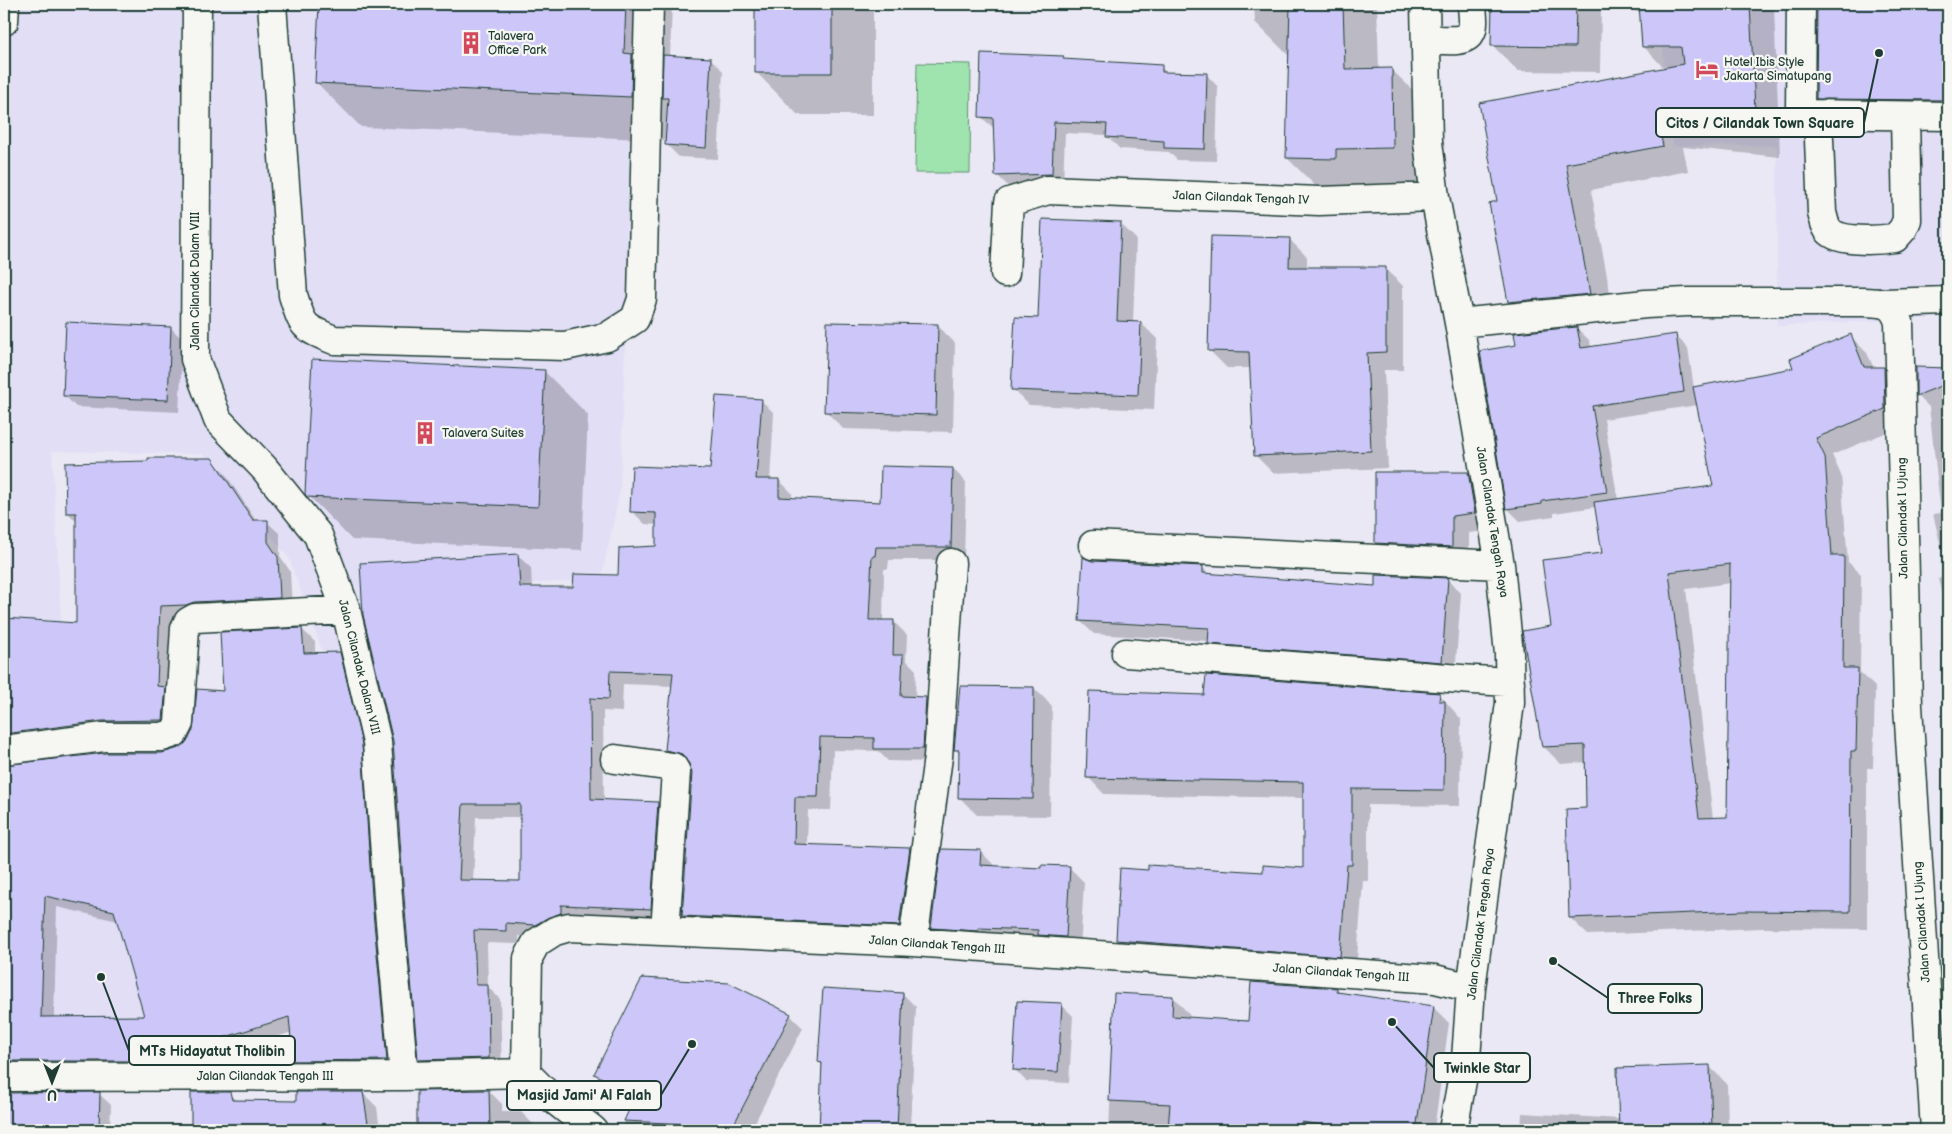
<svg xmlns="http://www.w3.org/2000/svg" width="1952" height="1134" viewBox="0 0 1952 1134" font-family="'Balsamiq Sans',sans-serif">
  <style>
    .built { fill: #e1def6 }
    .green { fill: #9fe3ae; stroke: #5f9071 }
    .shadow { fill: #0003; fill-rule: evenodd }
    .building { fill: #cdc7f9; stroke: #1f3d34; fill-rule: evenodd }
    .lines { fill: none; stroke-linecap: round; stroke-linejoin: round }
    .minor-casing { stroke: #1f3d34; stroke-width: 31 }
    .minor { stroke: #f6f6f2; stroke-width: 28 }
    .labels { text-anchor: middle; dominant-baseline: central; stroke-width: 4.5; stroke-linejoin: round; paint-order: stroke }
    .poi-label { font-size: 12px; fill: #1f3d34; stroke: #f6f6f2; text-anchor: start }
    .street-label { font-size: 12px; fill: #1f3d34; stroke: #f6f6f2 }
    .leader { fill: none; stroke: #1f3d34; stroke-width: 2 }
    .callout-dot { fill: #1f3d34; stroke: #f6f6f2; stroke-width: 2 }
    .callout { fill: #f6f6f2; stroke: #1f3d34; stroke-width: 2 }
    .callout-label { font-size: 14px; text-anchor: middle; font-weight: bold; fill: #1f3d34 }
  </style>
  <rect width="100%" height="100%" fill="#eae8f4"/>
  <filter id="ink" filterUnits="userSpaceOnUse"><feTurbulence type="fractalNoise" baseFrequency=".02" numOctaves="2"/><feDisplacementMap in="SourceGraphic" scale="10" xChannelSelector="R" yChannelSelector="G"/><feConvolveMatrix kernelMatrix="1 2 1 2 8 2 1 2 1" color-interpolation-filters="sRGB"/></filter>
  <g filter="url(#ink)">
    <path class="built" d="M4,4H637L620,491L601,579L507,585L501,682L335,686L289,558L203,454L52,451L62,640H4Z
      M1658,4H1948V164L1945,165L1948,317L1777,326V146H1673Z
      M4,834L148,837L234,1077L4,1073Z"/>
    <path class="green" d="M917,63L971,64L970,173H915Z"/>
    <path class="shadow" d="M320,4H672L670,57L711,59L723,71L718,159L679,157L667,145V140L361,127L317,83Z
      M756,4H873V115H798L757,73Z
      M1254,4H1377L1379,69H1391L1427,104L1428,183L1371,184V194L1323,193L1287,158L1290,57L1255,22Z
      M1493,4H1601L1600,72L1518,71L1493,46Z
      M1615,4H1769L1774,8L1780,157L1683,147L1688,171L1591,190L1615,319L1535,327L1509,302L1499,202L1665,69L1643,46L1641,13Z
      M1818,4H1948V122L1840,121L1817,98Z
      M1063,58L1066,61L1161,67L1168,74L1207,75L1218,87L1216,161L1177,160L1169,152L1120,149L1108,137V135L1065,133L1063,186L1009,187L997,175L995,129L981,117Z
      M1120,223L1136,239L1133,323H1141L1157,339L1154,410L1029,405L1013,389L1040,319Z
      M1289,239L1307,257V268H1385L1403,286V370H1384L1388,468L1273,473L1255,455L1251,368H1227L1209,350Z
      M1946,321H1948V619L1938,579L1948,576L1933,514L1941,513L1929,407L1918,396L1917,369H1945Z
      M938,326L955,343L953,432L843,429L826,411Z
      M171,328L183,340L179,412L76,407L64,395Z
      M1577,328L1590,341L1591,348L1675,335L1688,348L1694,388L1795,369L1850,336L1867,353L1874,368H1884L1901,386L1902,426L1832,455L1841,475L1848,562L1861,574L1860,672L1875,687L1873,768H1867V929L1762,928L1588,935L1570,918L1588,809L1587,762L1561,764L1543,746L1552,628L1603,554L1596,507L1554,513V516L1520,521L1507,508L1517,346ZM1698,405L1714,487L1618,500L1604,419ZM1731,583L1728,818L1713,819L1686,589Z
      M544,371L588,415L582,550L352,540L307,494Z
      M761,400L774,413L770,480H779L792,493V499L881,503L953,469L966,482L964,560H889L888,569H884L883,621L894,622L907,635L906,660L916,670L915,698H926L939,711L936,762L888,761L878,751L833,750L831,810H808L807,846L909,849L923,862L912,939L696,929L683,916L693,773L691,766L679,763L666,750L673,686L623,684L622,712L603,711L604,800L658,803L671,816L664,922L549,938L519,936V944L487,943L488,987L500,999L502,1071L433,1073L419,1059L406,910L517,555L531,568L532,589H575L619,577L657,547V525L645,524L632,511L711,470ZM476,817H521V883L473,882Z
      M211,459L224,472L257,522H267L280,534V556L290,571L292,610L173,619L170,693L175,732L4,754V619L78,624V523L67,512Z
      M1468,473L1486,491L1492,530L1469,533V564L1394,560L1376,543Z
      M1202,567L1210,575L1376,587L1447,579L1461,593L1455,675L1223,657L1209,643V641L1094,634L1080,621Z
      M302,629L315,642V654L339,653L352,666L374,758L399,1073H307L294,1060L292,1032L224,1054L231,1073L4,1080V766L162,754L180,749L189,741L225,693ZM57,907L118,921L146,1017L54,1018Z
      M1948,640V676L1941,642Z
      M1034,688L1052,706L1050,816L977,815L960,798V754L955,749Z
      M1439,694L1461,719L1460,806L1368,805V881H1363L1356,972L1134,956L1118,939L1264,873L1304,870V798L1104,794L1088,777L1206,697Z
      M980,851L995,866L1042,869L1069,867L1084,882L1080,951L947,942L932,927Z
      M1336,989L1341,994L1433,1007L1449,1023L1434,1130H1109L1115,994L1173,997L1189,1014V1018L1249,1022Z
      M903,994L916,1007L910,1130H820L823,1066L819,1062Z
      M1061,1004L1073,1016L1069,1083L1026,1081L1014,1069Z
      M790,1015L803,1028L751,1130H621L635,1099L609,1087L595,1074Z
      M1709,1066L1727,1084L1728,1130H1521L1522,1113L1620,1119Z
      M489,1091L502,1104V1112H521L534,1125V1130H419L418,1093Z
      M195,1093H229L237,1102L298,1103L363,1093L377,1107L380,1130H194Z
      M4,1094H99L111,1105L110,1130H4Z"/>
    <path class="building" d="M319,4H626L624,53L632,54L631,97L315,83Z
      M755,4H832V73H755Z
      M1290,4H1343L1345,69L1392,68L1393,148L1336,149V159L1286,158Z
      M1492,4H1576L1575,47L1491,46Z
      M1639,4H1750L1756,132L1658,123L1663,146L1566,164L1590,294L1508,302L1489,203L1497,201L1479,103L1683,64L1681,47H1642Z
      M1817,4H1948V100L1816,99Z
      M981,53L1064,56L1063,59L1162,65V72L1207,73L1205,149L1164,148V141L1106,137L1107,124L1054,122L1052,174L995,176L993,118L979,117Z
      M663,55L711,58L706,148L665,145L668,98H662Z
      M1042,219L1121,222L1117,321L1141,322L1138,395L1011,390L1015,317L1038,318Z
      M1211,236L1290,238L1289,267H1386V352L1367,353L1371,451L1254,456L1249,352L1208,351Z
      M66,322L171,327L168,400L63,396Z
      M827,322L938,324L936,415L824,412Z
      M1577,327L1581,348L1676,334L1684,392L1592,406L1607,492L1542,501V504L1506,509L1480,351L1516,345L1514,333Z
      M1851,334L1864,367H1884L1885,409L1816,438L1825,457L1832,556H1844L1843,668H1858L1856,751H1851L1850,912L1744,911L1569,918L1566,809L1586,808L1585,745L1542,747L1522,631L1551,626L1542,560L1602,553L1594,502L1713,486L1693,387L1793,368L1790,359ZM1730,564L1727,817L1699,818L1669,572Z
      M312,359L545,370L538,507L307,497L305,494Z
      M1916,367L1948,368V383L1916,396Z
      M716,396L762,399L756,479H779V497L880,502L881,466L953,468L951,547H876L875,556H872L869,620H894L893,655H903L901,696L926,697L923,749H874V738L820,737L818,797H795L794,844L910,848L899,926L682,916L692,773L689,764L682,754L665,750L673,673L610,671L609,699L590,698L591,799L658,802L651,909L561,905V913L547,918L535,925L506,923V931L474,930L476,985H488L489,1058L418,1060L405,910L393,741L363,615L360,563L518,554L520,587H573L574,574L618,575L619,548L656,546V513L630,512L632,466L710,469ZM463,804H520V881L459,880Z
      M148,458H212L253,520H268V542L278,557L280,598L194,602L186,605L160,606L157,686L166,687L163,720L102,721L4,734V618L76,623V513H66L65,463L148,461Z
      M1375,472H1468L1475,513L1452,516V547L1375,543Z
      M1083,557L1092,561L1203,566V573L1375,586V575L1448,578L1442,662L1208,644L1209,628L1079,621Z
      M302,628L304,653L340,652L362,744L373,912L387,1060L293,1061L289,1017L213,1041L219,1061H4V765L105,753H162L179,748L188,740L193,730L197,689L223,691L220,632ZM45,896L114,911L144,1016L41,1017Z
      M1206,675L1440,693L1439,701H1445L1444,790L1352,789V865H1347L1340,957L1116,940L1120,868L1148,870V865L1263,872V865L1303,868V782L1086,778L1089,691L1204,695Z
      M960,686L1034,687L1033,799L958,798L959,750H954Z
      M941,849L981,850L980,865L1041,868V865L1070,866L1066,937L1038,935V930L978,928V931L931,928Z
      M642,978L729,983L791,1014L733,1126L624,1121L636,1094L594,1074Z
      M1251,982L1337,988V992L1434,1006L1416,1130H1359L1301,1122L1300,1130H1168L1170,1104L1109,1101L1114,993L1173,996L1172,1016L1248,1021Z
      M823,988L903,993L897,1130H819L822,1063L818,1062Z
      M1017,1001L1062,1003L1058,1072L1013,1070Z
      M1710,1065L1712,1130H1619L1617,1068Z
      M489,1090L490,1130H417V1091Z
      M100,1092L99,1130H4V1093Z
      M191,1092H230L232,1100L296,1101V1092H363L369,1130H191Z"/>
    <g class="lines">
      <defs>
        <path id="minor" d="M197,4L195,359L218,420L264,468L318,535L346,610L377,742L389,911L404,1076
          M272,4L293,295C303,327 302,327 334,340L565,346L607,337L635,319L642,299L649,4
          M1425,4L1428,142L1435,197L1459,323L1500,565L1509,654L1510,703L1471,988L1466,1059L1453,1130
          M1801,4L1800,108L1804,114L1948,116
          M4,21L5,4
          M1426,39C1438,39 1465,45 1471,32C1475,24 1472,12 1472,4
          M1818,115L1822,213C1824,219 1825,227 1829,231C1840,243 1880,240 1895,238L1903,229L1907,220L1905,116
          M1005,273L1009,202L1048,190L1319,201L1435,197
          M1884,303L1948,301
          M1459,323L1646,304L1687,302H1863C1882,303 1892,301 1899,322L1908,706L1935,1130
          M1093,545L1500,565
          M1126,653L1474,680L1510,682
          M4,750L104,737H162L174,733L179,723L185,628L188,622L195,618L346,610
          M615,759L673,767L676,772L665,931
          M913,942L938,757L951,563
          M526,1073L528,958L536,943L555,931L569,927L913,942L1435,979L1471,988
          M4,1077L404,1076L526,1073L547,1094L593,1130"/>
      </defs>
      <use href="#minor" class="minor-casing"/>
      <use href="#minor" class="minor"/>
    </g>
  </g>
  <defs>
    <symbol id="building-bare" viewBox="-9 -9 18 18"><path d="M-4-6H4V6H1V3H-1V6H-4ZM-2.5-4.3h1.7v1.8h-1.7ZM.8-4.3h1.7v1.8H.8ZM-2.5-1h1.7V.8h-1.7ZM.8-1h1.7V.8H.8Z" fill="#d1495b" stroke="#f6f6f2" stroke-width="2.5" paint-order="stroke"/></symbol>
    <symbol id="hotel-bare" viewBox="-9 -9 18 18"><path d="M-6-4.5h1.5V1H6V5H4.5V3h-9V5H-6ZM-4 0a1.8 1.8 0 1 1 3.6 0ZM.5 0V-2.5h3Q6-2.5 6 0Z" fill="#d1495b" stroke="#f6f6f2" stroke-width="2.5" paint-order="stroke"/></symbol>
  </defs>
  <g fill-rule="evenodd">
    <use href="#building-bare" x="455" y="27" width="32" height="32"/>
    <use href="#hotel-bare" x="1691" y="53" width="32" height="32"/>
    <use href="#building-bare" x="409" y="417" width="32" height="32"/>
  </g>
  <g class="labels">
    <g class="poi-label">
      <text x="488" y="36">Talavera<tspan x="488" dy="14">Office Park</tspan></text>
      <text x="1724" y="62">Hotel Ibis Style<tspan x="1724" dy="14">Jakarta Simatupang</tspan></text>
      <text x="442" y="433">Talavera Suites</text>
    </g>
    <g class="street-label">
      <text transform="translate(1241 198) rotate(2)">Jalan Cilandak Tengah IV</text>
      <text transform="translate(195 281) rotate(-90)">Jalan Cilandak Dalam VIII</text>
      <text transform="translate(1903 518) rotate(-91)">Jalan Cilandak I Ujung</text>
      <text transform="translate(1492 522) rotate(81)">Jalan Cilandak Tengah Raya</text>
      <text transform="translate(359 667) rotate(76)">Jalan Cilandak Dalam VIII</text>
      <text transform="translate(1922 922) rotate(-94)">Jalan Cilandak I Ujung</text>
      <text transform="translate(1481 924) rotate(-83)">Jalan Cilandak Tengah Raya</text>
      <text transform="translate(937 945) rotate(4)">Jalan Cilandak Tengah III</text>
      <text transform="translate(1341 973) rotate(4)">Jalan Cilandak Tengah III</text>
      <text x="265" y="1076">Jalan Cilandak Tengah III</text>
    </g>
  </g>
  <path class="leader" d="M1879 53L1864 123M1553 961L1608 998M101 977L129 1051M1392 1022L1434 1068M692 1044L661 1095"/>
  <g class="callout-dot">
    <circle cx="1879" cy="53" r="5"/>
    <circle cx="1553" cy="961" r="5"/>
    <circle cx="101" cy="977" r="5"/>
    <circle cx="1392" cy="1022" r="5"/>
    <circle cx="692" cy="1044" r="5"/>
  </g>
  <g class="callout">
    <rect x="1656" y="108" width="208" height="29" rx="5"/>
    <rect x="1608" y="984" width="94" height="29" rx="5"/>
    <rect x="129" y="1036" width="166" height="29" rx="5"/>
    <rect x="1434" y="1053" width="96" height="29" rx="5"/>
    <rect x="507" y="1081" width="154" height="29" rx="5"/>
  </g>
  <g class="callout-label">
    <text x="1760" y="128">Citos / Cilandak Town Square</text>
    <text x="1655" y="1003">Three Folks</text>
    <text x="212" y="1056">MTs Hidayatut Tholibin</text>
    <text x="1482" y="1073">Twinkle Star</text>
    <text x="584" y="1100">Masjid Jami' Al Falah</text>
  </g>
  <rect width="1952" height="1134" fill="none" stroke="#f6f6f2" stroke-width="20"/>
  <rect x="10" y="10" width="1932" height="1114" fill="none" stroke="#1f3d34" stroke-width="2" filter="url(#ink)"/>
  <g transform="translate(52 1082) rotate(180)" stroke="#f6f6f2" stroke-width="4" paint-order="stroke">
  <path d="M0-4L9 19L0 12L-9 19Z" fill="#1f3d34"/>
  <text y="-8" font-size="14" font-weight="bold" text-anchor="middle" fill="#1f3d34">U</text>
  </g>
</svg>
